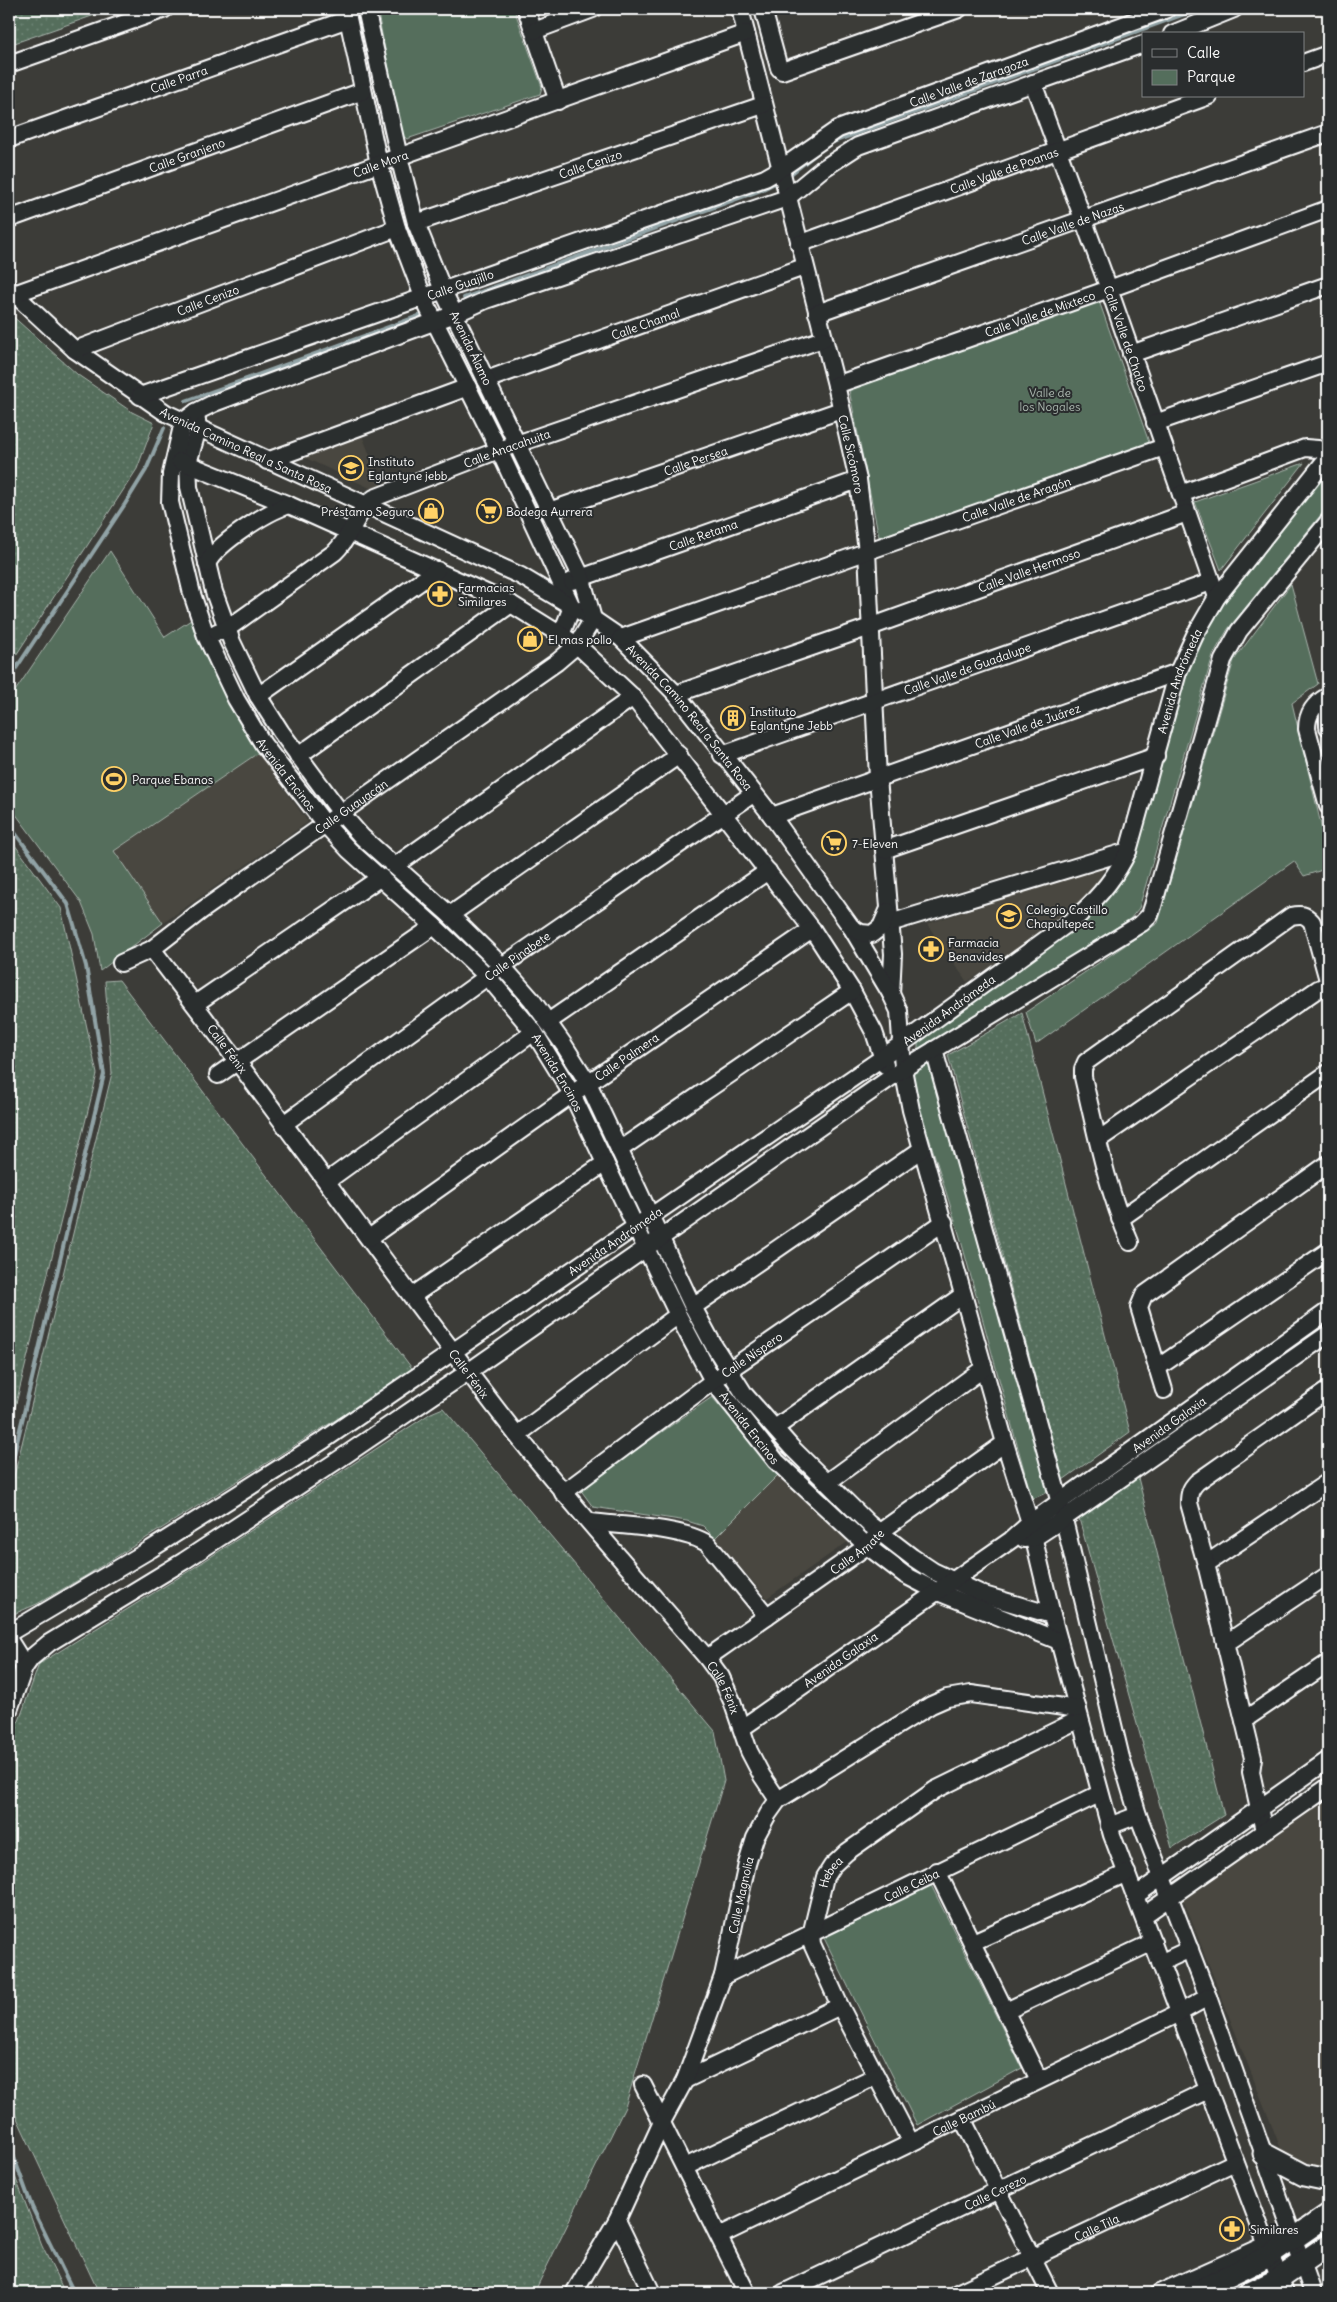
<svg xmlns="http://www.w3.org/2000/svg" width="1337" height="2302" viewBox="0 0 1337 2302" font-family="Delius,sans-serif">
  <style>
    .built { fill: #49473f }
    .grass { fill: url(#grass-dots); stroke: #aab6ae }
    .park { fill: #546e5c; stroke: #aab6ae }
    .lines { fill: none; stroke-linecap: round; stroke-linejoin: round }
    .stream { stroke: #91a3a6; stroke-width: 4 }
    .minor-casing { stroke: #fff; stroke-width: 20 }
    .major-casing { stroke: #fff; stroke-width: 25 }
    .minor { stroke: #2a2d2e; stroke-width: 16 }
    .major { stroke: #2a2d2e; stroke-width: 21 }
    .labels { text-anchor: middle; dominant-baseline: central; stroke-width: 4; stroke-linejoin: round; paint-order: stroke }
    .street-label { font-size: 12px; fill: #fff; stroke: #2a2d2e }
    .park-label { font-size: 12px; fill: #aab6ae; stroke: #2a2d2e }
    .poi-label { font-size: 12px; fill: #fff; stroke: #2a2d2e; text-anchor: start }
  </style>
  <defs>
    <pattern id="grass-dots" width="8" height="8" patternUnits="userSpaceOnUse" patternTransform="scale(1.25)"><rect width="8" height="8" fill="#546e5c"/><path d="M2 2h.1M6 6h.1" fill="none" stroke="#6e8474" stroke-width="1.8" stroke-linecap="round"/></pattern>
  </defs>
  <rect width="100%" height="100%" fill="#3c3c38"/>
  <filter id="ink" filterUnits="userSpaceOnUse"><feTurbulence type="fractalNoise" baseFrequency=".02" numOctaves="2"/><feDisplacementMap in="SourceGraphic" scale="10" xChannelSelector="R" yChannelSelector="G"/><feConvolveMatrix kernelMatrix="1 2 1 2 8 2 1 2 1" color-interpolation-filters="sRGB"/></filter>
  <g filter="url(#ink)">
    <path class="built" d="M361,433L382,485L370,488L299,455Z
      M258,753L308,822L163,923L114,851Z
      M1105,864L1098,883L1080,908L967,982L927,924Z
      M779,1474L849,1541L767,1598L715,1538Z
      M1328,1797V2173L1295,2163L1281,2149L1183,1899Z"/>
    <path class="grass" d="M9,9H112L9,45Z
      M9,313L78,375L132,412L154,423L137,469L9,666Z
      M9,837L61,908L97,1074L9,1432Z
      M119,980L414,1371L87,1575L37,1604L9,1616V1497L112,1073L105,981Z
      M1022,1013L1130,1432L1063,1480L948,1055Z
      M443,1408L715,1731L724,1781L625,2107L534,2293H99L9,2101V1731L19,1721L39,1664L189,1571L431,1413Z
      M1137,1474L1224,1815L1172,1848L1078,1515Z
      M9,2161L42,2246L65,2293H9Z"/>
    <path class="park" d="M377,9H514L542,87L540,94L407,139L402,135Z
      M1099,301L1150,445L879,537L849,390Z
      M1304,463L1221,570L1195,502Z
      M1328,470V506L1228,629L1213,655L1139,908L1130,919L918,1052V1039L1077,928C1102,907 1119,886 1135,858L1186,677L1201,638L1217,610Z
      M110,551L165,637L191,620L198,642L258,753L114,851L163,923L100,971L94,934L81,902L9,805V700Z
      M1291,584L1318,684L1292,703L1328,854V868L1304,876L1294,861L1036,1044L1026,1012L1158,923L1234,660Z
      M929,1059L1048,1492L1032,1499L960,1237L909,1073Z
      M712,1397L779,1474L715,1538L703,1526L687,1521L593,1507L580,1489Z
      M931,1885L1022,2068L917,2125L824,1938Z"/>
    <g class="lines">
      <path class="stream" d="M830,143L1198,9
        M787,177L816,154
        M464,298L761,190L781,180
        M186,401L419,316
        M9,679L125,504L146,470L164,428
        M9,825L68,904L86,966L104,1074L9,1476
        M9,2144L32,2207L74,2293"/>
      <defs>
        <g id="minor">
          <path d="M346,9L379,164L397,228L425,302L499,450L572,607L561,635"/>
          <path d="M526,9L558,101"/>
          <path id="s1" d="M740,9L836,385L858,480L867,551L878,778L893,954L891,994"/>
          <path d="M763,9L779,68L782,71L959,9"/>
          <path d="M534,31L593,9"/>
          <path d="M1172,34L1234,9"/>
          <path d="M1303,63L1328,54"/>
          <path d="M9,64L165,9"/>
          <path id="s2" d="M1033,83L1109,289L1217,597"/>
          <path id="s3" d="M9,139L348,19"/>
          <path id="s4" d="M9,219L363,91"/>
          <path id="s5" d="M416,223L763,105"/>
          <path id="s6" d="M799,244L1209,96"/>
          <path id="s7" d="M9,289L75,350L166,413L521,576L593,619L621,638L676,694L772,816L851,927L891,994L899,1011L903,1069L911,1110L1005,1443L1030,1523L1052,1615L1112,1835L1285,2293"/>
          <path id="s8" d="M14,294L746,33"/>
          <path id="s9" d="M817,313L1328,133"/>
          <path id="s10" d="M75,350L397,228"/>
          <path d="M1131,354L1328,285"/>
          <path id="s11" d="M486,380L804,267"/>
          <path id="s12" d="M836,385L1109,289L1328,209"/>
          <path id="s13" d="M140,396L765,178L779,170L838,129L1167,9"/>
          <path d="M196,412L198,429L188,463L189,487L214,592L232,642L258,696L281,732L341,813L362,837L450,915L502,966L532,1000L564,1045L588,1083L693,1307L714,1346L745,1395L791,1447L869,1524L912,1557L933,1571L984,1595L1052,1615"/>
          <path d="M188,418L196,412L214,403L455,314L486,300L787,198L821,170L858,146L1143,44"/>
          <path id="s14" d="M183,422L171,474L170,502L192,594L206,636L236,699L263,744L325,824L349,850L434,926L487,976L534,1032L572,1094L678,1315L713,1381L776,1461L867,1546L905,1575L938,1592L1059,1641"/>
          <path d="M1155,423L1328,363"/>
          <path d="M180,461L289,505L511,604L577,645L633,697L812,929L852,991L874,1032L885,1065"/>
          <path d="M267,461L468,387"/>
          <path d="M1181,494L1305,448L1318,449L1328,454"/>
          <path id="s15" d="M549,511L841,410"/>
          <path d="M207,564C216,544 268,511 289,505"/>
          <path id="s16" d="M572,581L858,480"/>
          <path id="s17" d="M217,632L227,629L335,552C352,536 356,511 374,498L499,450L823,339"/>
          <path id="s18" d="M621,638L1164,447"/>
          <path id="s19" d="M676,694L870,627L1187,513"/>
          <path d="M258,696L437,570"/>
          <path d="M1328,696C1314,704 1307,713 1307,729L1328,806"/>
          <path d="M1328,712V727"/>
          <path id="s20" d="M722,755L1211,582"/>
          <path d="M298,756L511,604"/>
          <path id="s21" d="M772,816L1178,672"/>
          <path d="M884,850L1156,756"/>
          <path d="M395,866L633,697"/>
          <path d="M450,915L679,755"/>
          <path d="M890,923L1128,851"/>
          <path d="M851,927L861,933L872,934L881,927L888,911"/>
          <path id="s22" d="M152,949C276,1109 392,1275 516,1434C577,1511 643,1584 707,1658L721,1677L732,1701L749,1751L762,1776L778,1800"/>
          <path id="s23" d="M121,963L152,949L201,911L557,662L577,645L593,619L581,576L445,295L416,223L399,157L366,9"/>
          <path d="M195,1004L381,877"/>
          <path d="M548,1022L768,871"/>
          <path d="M934,1050L1060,1503L1121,1758L1138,1815L1208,1997L1313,2293"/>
          <path d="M218,1075L434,926"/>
          <path id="s24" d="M285,1123L502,966L753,794"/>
          <path d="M1098,1140L1318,989L1328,985"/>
          <path d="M619,1150L852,991"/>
          <path d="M327,1181L534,1032"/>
          <path d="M1120,1219L1328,1073"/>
          <path id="s25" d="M369,1238L572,1094L812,929"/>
          <path d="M1130,1242C1107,1190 1096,1132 1083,1077V1069L1086,1062L1291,916C1301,914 1305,914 1312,922L1328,980"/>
          <path d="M412,1296L605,1163"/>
          <path d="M693,1307L922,1149"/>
          <path d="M1157,1368L1328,1251"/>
          <path d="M1164,1390L1139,1307L1144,1295L1328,1164"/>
          <path d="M775,1428L963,1295"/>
          <path d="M517,1435L678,1315"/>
          <path d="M828,1482L984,1368"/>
          <path id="s26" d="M563,1493L713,1381L944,1222"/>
          <path d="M591,1522C623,1526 682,1527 708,1544L767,1616"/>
          <path d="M1024,1539L1034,1538L1063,1519L1328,1334"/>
          <path d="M1206,1564L1328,1482"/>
          <path id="s27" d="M9,1633L151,1549L324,1440L882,1058L1078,916C1099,897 1116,877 1128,851L1178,672L1195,635L1217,597L1328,457"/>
          <path d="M9,1640L19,1656L24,1668"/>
          <path d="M1225,1644L1328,1575"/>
          <path id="s28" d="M707,1658L867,1546L880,1532L1005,1443"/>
          <path d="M9,1710L24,1668L31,1658L49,1643L184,1561L338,1460L468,1372L903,1069L1142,923L1150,915L1153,906L1223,660L1239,631L1328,522"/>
          <path d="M1244,1720L1328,1663"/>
          <path id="s29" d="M742,1728L1011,1540L1030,1523L1328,1311"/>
          <path d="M1109,1826L1138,1815"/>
          <path d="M1264,1831L1251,1772L1253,1758L1206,1564L1189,1503C1189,1494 1190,1489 1197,1482L1328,1390"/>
          <path d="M937,1871L1039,2080"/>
          <path d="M1135,1896L1328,1760"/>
          <path d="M1143,1916L1328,1787"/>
          <path d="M973,1942L1127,1873"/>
          <path d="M1160,1963L1190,1949"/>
          <path id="s30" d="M723,1976L1099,1794"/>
          <path d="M1006,2011L1153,1942"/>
          <path d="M685,2080L840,2006"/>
          <path d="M643,2085L747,2293"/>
          <path d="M962,2118L1050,2293"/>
          <path id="s31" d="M911,2143L840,2006L812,1944L811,1935L825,1877L832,1866L847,1852L935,1790L1080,1719"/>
          <path d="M685,2167L876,2076"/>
          <path d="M617,2220L652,2293"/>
          <path id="s32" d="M719,2236L1179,2013L1208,1997"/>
          <path id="s33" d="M574,2293L617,2220L662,2122L685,2080L723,1976L747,1864L755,1838L768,1814L778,1800L931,1705L947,1698L971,1694L1078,1709"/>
          <path id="s34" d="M783,2293L1208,2090"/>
          <path id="s35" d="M957,2293L1235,2162"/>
          <path d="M1159,2293L1275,2241"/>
        </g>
        <path id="major" d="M1264,2154L1304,2175L1328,2180
          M1194,2293L1269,2256L1328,2215
          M1250,2293L1279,2279L1328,2245"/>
      </defs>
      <use href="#minor" class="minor-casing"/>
      <use href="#major" class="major-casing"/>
      <use href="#minor" class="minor"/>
      <use href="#major" class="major"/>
    </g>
  </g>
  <defs>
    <symbol id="school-ring" viewBox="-11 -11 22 22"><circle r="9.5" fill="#2a2d2e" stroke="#ffd166" stroke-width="1.5"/><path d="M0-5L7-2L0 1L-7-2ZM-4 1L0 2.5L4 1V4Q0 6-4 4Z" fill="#ffd166"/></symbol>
    <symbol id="shop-ring" viewBox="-11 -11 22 22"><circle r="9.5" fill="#2a2d2e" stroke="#ffd166" stroke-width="1.5"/><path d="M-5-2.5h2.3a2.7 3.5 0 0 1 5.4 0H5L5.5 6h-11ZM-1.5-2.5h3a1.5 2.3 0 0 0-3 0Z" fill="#ffd166"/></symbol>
    <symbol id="supermarket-ring" viewBox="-11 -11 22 22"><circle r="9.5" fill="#2a2d2e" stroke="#ffd166" stroke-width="1.5"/><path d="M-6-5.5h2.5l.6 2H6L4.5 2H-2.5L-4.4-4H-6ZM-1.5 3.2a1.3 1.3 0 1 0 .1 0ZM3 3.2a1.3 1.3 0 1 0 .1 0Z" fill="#ffd166"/></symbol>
    <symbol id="pharmacy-ring" viewBox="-11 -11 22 22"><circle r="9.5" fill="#2a2d2e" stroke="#ffd166" stroke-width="1.5"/><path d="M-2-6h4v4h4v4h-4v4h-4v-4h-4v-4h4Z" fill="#ffd166"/></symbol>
    <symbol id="building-ring" viewBox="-11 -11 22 22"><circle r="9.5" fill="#2a2d2e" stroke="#ffd166" stroke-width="1.5"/><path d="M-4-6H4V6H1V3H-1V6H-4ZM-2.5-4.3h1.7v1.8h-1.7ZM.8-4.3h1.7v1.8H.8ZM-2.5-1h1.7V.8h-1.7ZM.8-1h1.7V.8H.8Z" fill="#ffd166"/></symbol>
    <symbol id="stadium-ring" viewBox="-11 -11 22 22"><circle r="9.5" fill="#2a2d2e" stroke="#ffd166" stroke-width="1.5"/><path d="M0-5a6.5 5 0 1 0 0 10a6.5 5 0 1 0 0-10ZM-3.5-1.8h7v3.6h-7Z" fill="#ffd166"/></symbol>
  </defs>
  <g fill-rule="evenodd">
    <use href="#school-ring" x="337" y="454" width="28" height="28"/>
    <use href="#shop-ring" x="417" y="497" width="28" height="28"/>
    <use href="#supermarket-ring" x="475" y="497" width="28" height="28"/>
    <use href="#pharmacy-ring" x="426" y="580" width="28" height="28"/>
    <use href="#shop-ring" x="516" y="625" width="28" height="28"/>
    <use href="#building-ring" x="719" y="704" width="28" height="28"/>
    <use href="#stadium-ring" x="100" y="765" width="28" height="28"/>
    <use href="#supermarket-ring" x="820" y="829" width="28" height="28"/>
    <use href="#school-ring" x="995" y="902" width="28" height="28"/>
    <use href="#pharmacy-ring" x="917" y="935" width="28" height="28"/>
    <use href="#pharmacy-ring" x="1218" y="2215" width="28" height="28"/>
  </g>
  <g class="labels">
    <g class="street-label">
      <text stroke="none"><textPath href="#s3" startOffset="180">Calle Parra</textPath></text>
      <text stroke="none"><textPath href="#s13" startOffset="889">Calle Valle de Zaragoza</textPath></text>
      <text stroke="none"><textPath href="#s4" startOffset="189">Calle Granjeno</textPath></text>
      <text stroke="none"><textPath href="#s8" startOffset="389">Calle Mora</textPath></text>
      <text stroke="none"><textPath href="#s5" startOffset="184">Calle Cenizo</textPath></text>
      <text stroke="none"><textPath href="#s6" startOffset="218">Calle Valle de Poanas</textPath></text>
      <text stroke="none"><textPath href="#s9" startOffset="271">Calle Valle de Nazas</textPath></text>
      <text stroke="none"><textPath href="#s13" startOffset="339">Calle Guajillo</textPath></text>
      <text stroke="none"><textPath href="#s10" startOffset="142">Calle Cenizo</textPath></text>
      <text stroke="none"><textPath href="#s12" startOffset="216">Calle Valle de Mixteco</textPath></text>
      <text stroke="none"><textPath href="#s11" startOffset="169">Calle Chamal</textPath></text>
      <text stroke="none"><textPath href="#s2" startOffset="272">Calle Valle de Chalco</textPath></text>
      <text transform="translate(471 348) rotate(64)">Avenida Álamo</text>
      <text stroke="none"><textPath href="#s7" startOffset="289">Avenida Camino Real a Santa Rosa</textPath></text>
      <text stroke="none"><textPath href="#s17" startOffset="352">Calle Anacahuita</textPath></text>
      <text stroke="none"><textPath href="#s1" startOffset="459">Calle Sicómoro</textPath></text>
      <text stroke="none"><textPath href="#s15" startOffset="155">Calle Persea</textPath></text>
      <text stroke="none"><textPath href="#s18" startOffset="419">Calle Valle de Aragón</textPath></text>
      <text stroke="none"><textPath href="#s16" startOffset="139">Calle Retama</textPath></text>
      <text stroke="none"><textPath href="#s19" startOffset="374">Calle Valle Hermoso</textPath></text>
      <text stroke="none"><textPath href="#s20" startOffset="260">Calle Valle de Guadalupe</textPath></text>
      <text stroke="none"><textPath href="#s27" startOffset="1548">Avenida Andrómeda</textPath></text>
      <text stroke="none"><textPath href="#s7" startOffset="814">Avenida Camino Real a Santa Rosa</textPath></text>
      <text stroke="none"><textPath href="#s21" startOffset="271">Calle Valle de Juárez</textPath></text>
      <text stroke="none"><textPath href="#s14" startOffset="381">Avenida Encinos</textPath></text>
      <text stroke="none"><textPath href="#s23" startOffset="279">Calle Guayacán</textPath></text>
      <text stroke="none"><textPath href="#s24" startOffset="286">Calle Pinabete</textPath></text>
      <text stroke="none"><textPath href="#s27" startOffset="1128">Avenida Andrómeda</textPath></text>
      <text stroke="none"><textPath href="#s22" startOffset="125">Calle Fénix</textPath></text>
      <text stroke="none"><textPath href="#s25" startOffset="315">Calle Palmera</textPath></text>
      <text stroke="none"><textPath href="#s14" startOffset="786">Avenida Encinos</textPath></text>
      <text stroke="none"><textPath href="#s27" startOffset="722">Avenida Andrómeda</textPath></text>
      <text stroke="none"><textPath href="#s26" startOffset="234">Calle Níspero</textPath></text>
      <text stroke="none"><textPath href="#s22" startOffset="530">Calle Fénix</textPath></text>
      <text stroke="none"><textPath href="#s29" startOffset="524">Avenida Galaxia</textPath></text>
      <text stroke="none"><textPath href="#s14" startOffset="1191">Avenida Encinos</textPath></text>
      <text stroke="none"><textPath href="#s28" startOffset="184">Calle Amate</textPath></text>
      <text stroke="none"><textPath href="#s29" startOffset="120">Avenida Galaxia</textPath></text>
      <text stroke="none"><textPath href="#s22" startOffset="935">Calle Fénix</textPath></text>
      <text stroke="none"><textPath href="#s31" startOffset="298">Hebea</textPath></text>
      <text stroke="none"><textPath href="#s30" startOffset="209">Calle Ceiba</textPath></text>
      <text stroke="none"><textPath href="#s33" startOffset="434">Calle Magnolia</textPath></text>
      <text stroke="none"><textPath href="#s32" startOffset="272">Calle Bambú</textPath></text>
      <text stroke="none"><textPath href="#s34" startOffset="235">Calle Cerezo</textPath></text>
      <text stroke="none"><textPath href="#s35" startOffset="154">Calle Tila</textPath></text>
    </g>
    <g class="park-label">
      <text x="1050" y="392">Valle de<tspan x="1050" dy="14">los Nogales</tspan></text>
    </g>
    <g class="poi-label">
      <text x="368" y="461">Instituto<tspan x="368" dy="14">Eglantyne jebb</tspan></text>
      <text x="414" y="511" text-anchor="end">Préstamo Seguro</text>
      <text x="506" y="511">Bodega Aurrera</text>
      <text x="458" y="587">Farmacias<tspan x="458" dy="14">Similares</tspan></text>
      <text x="548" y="639">El mas pollo</text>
      <text x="750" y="711">Instituto<tspan x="750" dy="14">Eglantyne Jebb</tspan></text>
      <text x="132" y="779">Parque Ebanos</text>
      <text x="852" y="843">7-Eleven</text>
      <text x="1026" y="909">Colegio Castillo<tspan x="1026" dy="14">Chapultepec</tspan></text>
      <text x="948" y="942">Farmacia<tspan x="948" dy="14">Benavides</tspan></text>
      <text x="1250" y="2229">Similares</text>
    </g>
  </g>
  <rect width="1337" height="2302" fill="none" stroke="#2a2d2e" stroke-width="30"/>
  <rect x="15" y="15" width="1307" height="2272" fill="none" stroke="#fff" stroke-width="2" filter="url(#ink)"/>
  <rect x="1142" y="32" width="162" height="65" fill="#2a2d2e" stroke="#7f8182"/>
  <rect x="1152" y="49" width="25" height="8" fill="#2a2d2e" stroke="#7f8182"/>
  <text x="1187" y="58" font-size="15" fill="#ffffff">Calle</text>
  <rect x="1152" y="70" width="25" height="15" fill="#546e5c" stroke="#7f8182"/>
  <text x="1187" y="82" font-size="15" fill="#ffffff">Parque</text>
</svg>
